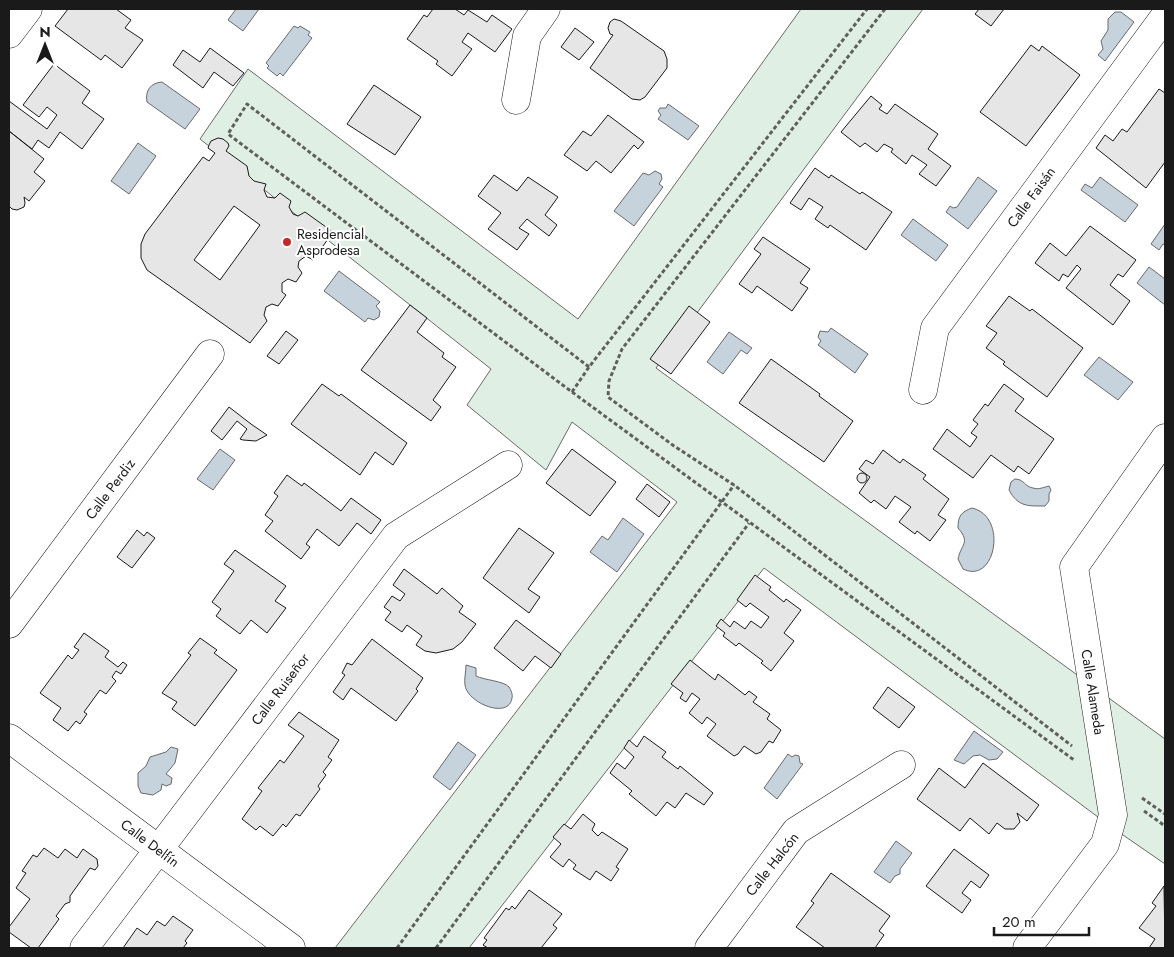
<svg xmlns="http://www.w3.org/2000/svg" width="1174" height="957" viewBox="0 0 1174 957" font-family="Jost,sans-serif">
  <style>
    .green { fill: #e0efe3; stroke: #6a6a6a }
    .water { fill: #c6d2dc; stroke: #6a6a6a }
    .building { fill: #e6e6e6; stroke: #1a1a1a; fill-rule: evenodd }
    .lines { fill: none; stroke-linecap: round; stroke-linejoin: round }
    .minor-casing { stroke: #1a1a1a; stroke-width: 29 }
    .path { stroke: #5f5f5f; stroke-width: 3; stroke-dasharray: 4 2.5; stroke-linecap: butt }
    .minor { stroke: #fff; stroke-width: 28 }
    .poi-dot { fill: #c62828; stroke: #fff; stroke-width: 2 }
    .labels { text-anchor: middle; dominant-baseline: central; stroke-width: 4; stroke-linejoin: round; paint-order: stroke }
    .street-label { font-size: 14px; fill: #1a1a1a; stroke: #fff }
    .poi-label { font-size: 14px; fill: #1a1a1a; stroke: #fff; text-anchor: start }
  </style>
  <rect width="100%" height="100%" fill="#fff"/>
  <path class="green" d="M801,9H923L656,368L1165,739V864L1110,826L764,568L469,948H335L677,502L572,422L546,470L467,405L491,369L200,139L248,69L578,319Z"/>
  <path class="water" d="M236,9H259L243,31L228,20Z
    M1115,12H1121L1134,22L1105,61L1098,55L1103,49L1101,41L1108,30V19Z
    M294,26L298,28L300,26L310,32L308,35L312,38L283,76L280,73L277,76L267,68L269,66L266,63Z
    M162,82L200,109L185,129L147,102C145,91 150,83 162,82Z
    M668,104L699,126L688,140L658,119L661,115L658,111L660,108H666Z
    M138,143L156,156L129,194L111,181Z
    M655,171L661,174L662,179L659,184L663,187L634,226L614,211L643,173L649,175Z
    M978,177L997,191L968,229L946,212L950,206L953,208L957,207Z
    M1100,177L1138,205L1125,222L1081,190L1085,184L1092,188Z
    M913,219L948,245L936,261L901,235Z
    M1165,224V245L1163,244L1159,250L1151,244Z
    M1149,267L1165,279V305L1137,283Z
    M339,271L380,302L376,306L380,311L379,317L374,320L368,318L365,322L324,291Z
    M831,328L868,354L855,373L818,345L821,341L818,337L820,331L828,332Z
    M729,332L752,348L747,354L741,350L723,374L707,362Z
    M1099,357L1133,382L1118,400L1084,375Z
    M220,449L235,460L213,490L197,479Z
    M1015,479C1024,479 1025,487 1033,488C1039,490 1044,487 1049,486L1051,490L1049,494V501L1045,506C1028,506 1018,507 1009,490L1011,482Z
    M972,508C1008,516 996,585 963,569L958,559C961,544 971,543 958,528C958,516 961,512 972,508Z
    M623,518L644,534L617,572L590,552L602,536L608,540Z
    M466,665L476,668V676C484,680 504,681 509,687C511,690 513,695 512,698C509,720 467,703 465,685C464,679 466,672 466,665Z
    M974,731L1003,752L997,759L989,760L980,755L973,756L964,764L954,760Z
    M458,742L476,755L450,790L433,777Z
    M171,747L178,749L175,763L166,774L172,778L171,784L166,786L162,784L161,790L153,795L141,793L138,786V773L146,766L150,757L166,752Z
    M788,754L792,757L795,755L799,756L800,763L803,764L777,799L764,788Z
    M896,841L912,853L900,869V874L895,876L890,883L874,872Z"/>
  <path class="building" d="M68,9H116L131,20L125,28L143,40L122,68L105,55L101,60L55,26Z
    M433,9H455L464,15L468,10L487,22L492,15L512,29L495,52L468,33L462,42L472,49L452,76L436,64L438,61L407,39L424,15L427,17Z
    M979,9H1004L991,26L975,14Z
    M614,19L621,21L664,51L667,59V68L645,97L640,100L632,99L590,68L613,35L610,34L608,28L610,22Z
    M575,28L594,42L579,60L561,47Z
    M1031,45L1039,51L1042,46L1080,75L1026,146L980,112Z
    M210,48L244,73L233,86L214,72L203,88L173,65L183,50L200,62Z
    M54,64L90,91L82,103L104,119L82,149L60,132L49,148L38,140L32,149L9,131V101L47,129L57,115L47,107L39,117L23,105Z
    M374,85L421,117L395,155L347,124Z
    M1159,89L1165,93V162L1146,188L1096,148L1105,135L1113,141L1122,129L1127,132Z
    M871,96L882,105L879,109L887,114L895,104L938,134L928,149L951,166L936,186L919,174L927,165L912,155L906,164L891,152L893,149L884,144L877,152L865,143L860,147L841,132Z
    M608,115L644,142L638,149L634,145L611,173L596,161L587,171L564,155L583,131L591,136Z
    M9,131L44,159L34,172L45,181L29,201L24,197L25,203L24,207L17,210L12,209L9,206Z
    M218,138L223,139L228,143L229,146L226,151L247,166L249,176L254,181L266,184L264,190L267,197L275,198L280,193L291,201L289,207L293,214L298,216L305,212L333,232L313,260L306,256L299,261L298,267L302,273L296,282L288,279L282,283V292L286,295L278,306L272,304L266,307L264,315L267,321L250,343L147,270L141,258V244L145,234L203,157L209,161L215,153L208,148L209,145L211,141ZM234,206L260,225L220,280L194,260Z
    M815,168L829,178L831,175L860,194L862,192L892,212L866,250L830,225L828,228L815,219L823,207L809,198L801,210L790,203Z
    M494,175L517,191L528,177L558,197L545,215L557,225L549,236L527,219L519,228L529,234L517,250L488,229L501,213L478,196Z
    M1090,226L1136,260L1123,277L1118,274L1110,285L1130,301L1113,325L1066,288L1081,269L1077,265L1068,277L1063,274L1059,281L1035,263L1050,243L1066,256Z
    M763,237L810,269L800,283L808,288L792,311L757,286L752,293L739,284L761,254L754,249Z
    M1009,296L1030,311L1032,309L1083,348L1047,397L1004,365L1003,364L1005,362L986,348L997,333L986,326Z
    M410,305L427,318L417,332L444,353L442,357L456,367L433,400L441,407L431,421L361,370Z
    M689,306L710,322L671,374L650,359Z
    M286,331L298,340L279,364L267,356Z
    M771,359L820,394L819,396L853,421L824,462L739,403Z
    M322,384L339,396L341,394L407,443L393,465L375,452L360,475L291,424Z
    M1004,384L1024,399L1015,411L1054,439L1029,474L1018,466L1014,472L991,455L973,478L933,449L947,429L970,447L977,437L971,433L978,424L973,420L985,404L988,406Z
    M229,407L251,424L267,435L256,441L243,440L240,439L247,429L237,421L222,440L211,431Z
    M572,449L616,482L590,516L546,483Z
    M883,450L900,463L903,459L926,475L923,479L949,499L938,515L946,520L930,541L917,531L915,534L899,522L911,507L895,496L886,509L874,500L871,503L859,493L870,477L859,469L866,460L873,464Z
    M857 478a5 5 0 1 1 10 0a5 5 0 1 1-10 0Z
    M287,475L302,486L304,483L341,511L351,498L381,520L371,534L357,523L339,546L317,529L306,544L310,547L301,559L265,531L273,521L265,515L278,496L274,493Z
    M647,484L670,502L659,517L636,499Z
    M519,528L554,553L528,589L540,597L529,613L483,578Z
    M137,530L144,536L147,532L155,538L132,568L117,557Z
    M235,550L286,586L275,601L286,608L267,633L251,620L240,634L216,616L221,609L212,602L234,571L224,564Z
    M404,569L437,594L442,588L463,606L459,612L476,624L462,642L453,649L436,653L425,651L416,645L422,636L407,625L402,632L385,620L391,612L384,607L392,596L400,601L405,594L393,585Z
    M755,575L771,587L769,590L784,602L786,599L801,610L784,633L794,641L771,671L761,663L763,661L739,643L736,646L723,636L725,633L716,626L721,619L730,627L734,621L745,629L751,621L761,628L769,617L750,603L746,607L737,600Z
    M516,620L561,654L551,668L535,656L523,671L494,648Z
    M84,633L109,651L105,657L118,667L123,662L127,665L121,674L116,671L112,677L116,681L106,694L100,690L84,712L87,714L80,724L76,721L68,731L53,720L61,708L40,693L68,655L72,659L79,650L74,647Z
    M200,638L217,650L214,653L237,670L195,726L172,709L177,702L162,693L191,655L188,653Z
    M372,639L423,678L416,689L418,691L396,721L351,688L343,700L333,692L345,675L342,673L347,663L352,665Z
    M690,660L715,680L718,674L745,695L749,691L757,697L753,702L770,714L767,719L781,730L773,743L769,741L761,752L756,754L744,746L738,754L734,756L707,736L716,724L707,717L702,724L689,713L700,699L692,693L686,702L680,698L683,693L671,684Z
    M888,687L915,707L899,728L873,708Z
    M299,712L339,740L328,757L332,760L323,772L326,775L318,786L320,789L300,816L296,814L286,827L283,824L273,836L260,826L256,830L242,819L262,791L258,788L280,760L284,763L304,736L288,725Z
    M644,736L666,752L662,757L678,769L680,766L713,793L704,805L686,793L675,808L667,802L656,816L629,794L632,791L610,773L617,763L625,769L634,757L624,748L629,740L637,747Z
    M983,763L1039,805L1027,821L1017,813L1020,822L1014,829H1005L997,823L989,834L970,818L960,831L917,799L939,768L965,788Z
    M583,814L595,824L592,830L598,836L602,832L628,849L616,867L619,869L611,881L596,871L590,880L573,869L576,865L569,859L563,867L550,857L561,844L553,837L564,824L571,829Z
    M44,848L58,858L65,849L77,858L83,849L97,859L98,866L95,870L90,868L70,896V902L65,904L56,916L59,919L38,948H31L9,932V927L30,899L16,888L26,873L22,871L33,855L37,857Z
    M954,849L989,875L980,888L971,881L962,893L971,900L962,913L926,886Z
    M831,873L890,916L879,931L884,935L875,948H825L796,927L814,903L811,901Z
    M1164,886L1165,948H1149L1155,939L1139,928L1156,906L1152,903Z
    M529,890L562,914L553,925L557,928L541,948H488L483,945L487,940L484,938L506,908L509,910L512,906L515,909Z
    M173,916L193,930L185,941L187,943L183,948H123L137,928L147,935L157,921L165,926Z"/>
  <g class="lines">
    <defs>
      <path id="minor" d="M9,34L28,9
        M516,100L527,36L546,9
        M923,390L935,328L1165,16
        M9,624L210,354
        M9,738L291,948
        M84,948L396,536L508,465
        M709,948L796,831L901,765
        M1027,948L1105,844L1113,815L1074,567L1165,438"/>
    </defs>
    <use href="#minor" class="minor-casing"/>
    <path class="path" d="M885,9L622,349L609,381L608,397L674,446L734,485L1072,746
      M589,367L247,104L228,134L572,392L1074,760
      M572,392L589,367L867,9
      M1142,798L1165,814
      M1144,811L1165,826
      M397,948L734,485
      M436,948L749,523"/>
    <use href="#minor" class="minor"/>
  </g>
  <circle class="poi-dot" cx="287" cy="242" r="5"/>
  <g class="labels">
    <g class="street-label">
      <text transform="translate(1031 197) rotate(-54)">Calle Faisán</text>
      <text transform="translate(110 489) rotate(-53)">Calle Perdiz</text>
      <text transform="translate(280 689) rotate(-53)">Calle Ruiseñor</text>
      <text transform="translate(1093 692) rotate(81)">Calle Alameda</text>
      <text transform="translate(150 843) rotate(37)">Calle Delfín</text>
      <text transform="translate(772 864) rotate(-52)">Calle Halcón</text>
    </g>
    <g class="poi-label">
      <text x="297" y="234">Residencial<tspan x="297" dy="16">Asprodesa</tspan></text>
    </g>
  </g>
  <rect width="1174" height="957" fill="none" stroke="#1a1a1a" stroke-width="20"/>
  <g transform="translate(45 45)" stroke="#ffffff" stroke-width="4" paint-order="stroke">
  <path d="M0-4L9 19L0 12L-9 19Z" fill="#1a1a1a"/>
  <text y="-8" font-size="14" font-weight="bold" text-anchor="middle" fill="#1a1a1a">N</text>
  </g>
  <path d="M994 927v8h95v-8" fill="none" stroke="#1a1a1a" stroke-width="2.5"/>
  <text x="1002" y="927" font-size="15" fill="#1a1a1a" stroke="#ffffff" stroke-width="4" paint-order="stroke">20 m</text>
</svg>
